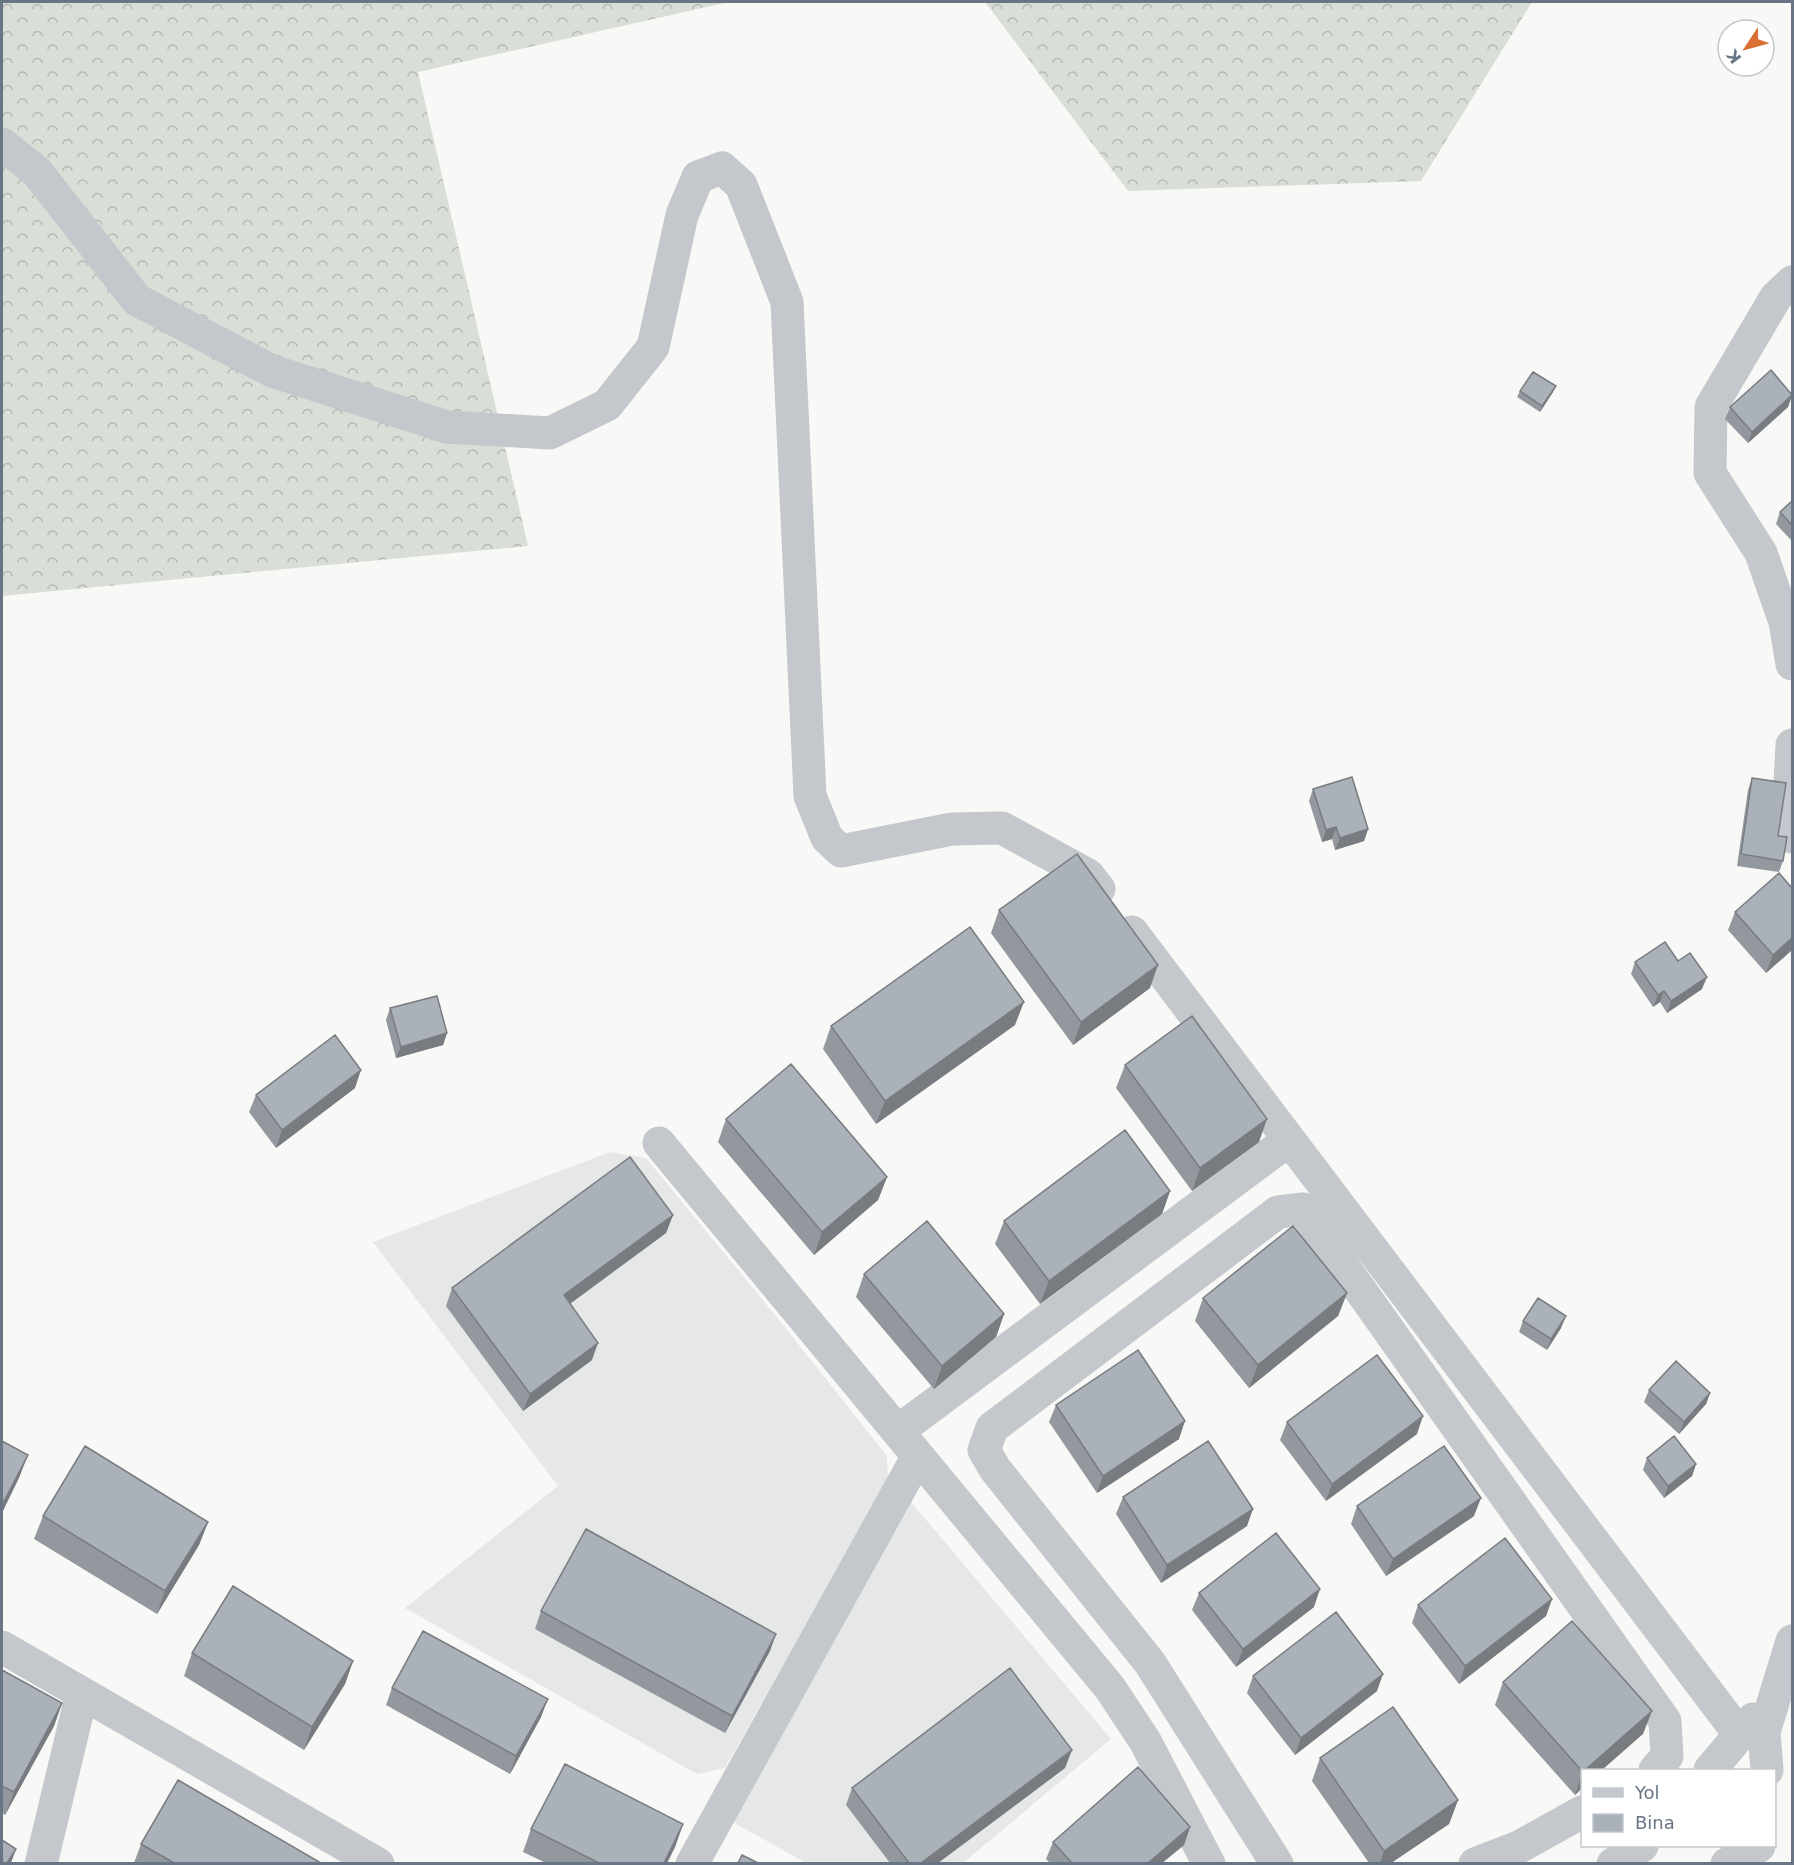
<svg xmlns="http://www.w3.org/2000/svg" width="1794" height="1865" viewBox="0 0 1794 1865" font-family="'DejaVu Sans',sans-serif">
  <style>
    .built { fill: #e6e7e7 }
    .forest { fill: url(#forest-crowns) }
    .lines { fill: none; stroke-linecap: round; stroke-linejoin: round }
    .minor { stroke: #c4c7cb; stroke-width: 33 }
    .wall { fill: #93989e }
    .shaded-wall { fill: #787c81 }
    .building { fill: #abb1b8; stroke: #787c81; stroke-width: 1.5 }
  </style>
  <defs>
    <pattern id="forest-crowns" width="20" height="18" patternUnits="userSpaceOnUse" patternTransform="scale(1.5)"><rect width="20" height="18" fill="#d9dfd7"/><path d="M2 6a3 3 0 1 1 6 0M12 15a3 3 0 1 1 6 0" fill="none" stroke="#b4b9b4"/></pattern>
  </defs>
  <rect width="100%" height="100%" fill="#f8f8f6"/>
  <path class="built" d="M610,1152L646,1158L775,1315L887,1456L888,1480L725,1768L697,1774L405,1608L558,1486L373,1242Z
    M911,1502L1111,1739L963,1863H806L731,1821Z"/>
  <path class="forest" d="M2,2H729L418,72L528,546L2,596Z
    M985,2H1532L1421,181L1128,191Z"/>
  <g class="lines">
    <path class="minor" d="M2,144L37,172L137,300L272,371L447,427L550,433L607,405L653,347L682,215L698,177L722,168L741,185L787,302L810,796L827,838L841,851L952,829L1002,828L1088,875L1099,889
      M1792,282L1776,297L1711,407L1710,473L1761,553L1785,622L1792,664
      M1792,745L1790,782L1792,837
      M1132,932L1740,1735
      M659,1143L1110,1688L1145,1741L1209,1864
      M898,1431L1289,1140
      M2,1647L378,1864
      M1710,1770L1753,1719
      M1767,1770L1764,1732L1792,1641
      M41,1864L82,1693
      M692,1864L918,1456
      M1277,1864L1150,1663L995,1469L984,1450L992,1428L1278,1212L1303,1209L1665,1721L1667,1756L1655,1770
      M1475,1864L1519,1847L1582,1812
      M1613,1864L1642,1846
      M1727,1864L1759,1846"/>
  </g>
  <path class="wall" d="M1520,391L1553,392L1540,412L1517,397Z
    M1792,395L1788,407L1748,443L1725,419L1730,407Z
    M1792,501V541L1776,524L1780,512Z
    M1752,778L1778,836L1783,861L1779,872L1737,866L1748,790Z
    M1313,789L1368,829L1364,841L1335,850L1332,839L1322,842L1309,801Z
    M999,910L1150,988L1073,1045L991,933Z
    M1735,912L1792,950L1766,973L1728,930Z
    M1678,961L1702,989L1667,1013L1660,1002L1653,1007L1631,974L1635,962Z
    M390,1008L447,1033L443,1045L396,1058L386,1020Z
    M1015,1025L876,1124L823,1049L831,1026Z
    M1125,1065L1259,1142L1192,1191L1116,1088Z
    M355,1088L276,1148L249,1112L256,1095Z
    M726,1119L887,1177L878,1200L814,1255L718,1142Z
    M1170,1191L1162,1214L1040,1304L995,1244L1004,1221Z
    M673,1215L666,1233L570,1304L592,1360L523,1411L446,1306L452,1288Z
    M864,1274L1004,1314L996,1337L934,1389L856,1297Z
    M1347,1293L1338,1316L1249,1388L1195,1321L1203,1298Z
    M1523,1321L1561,1328L1547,1350L1519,1332Z
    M1649,1390L1710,1393L1706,1404L1679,1434L1644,1402Z
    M1056,1405L1179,1439L1097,1493L1049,1422Z
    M1287,1422L1417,1434L1326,1501L1280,1440Z
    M1647,1458L1696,1464L1692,1476L1664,1498L1643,1470Z
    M1123,1497L1247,1526L1161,1583L1116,1514Z
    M1357,1506L1474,1516L1386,1576L1351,1524Z
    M43,1516L208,1522L199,1545L157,1614L34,1539Z
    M1199,1593L1314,1607L1236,1667L1192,1610Z
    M1552,1599L1546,1616L1459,1684L1412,1623L1418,1605Z
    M541,1611L770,1651L725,1733L535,1629Z
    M192,1653L353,1661L345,1684L304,1750L184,1676Z
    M2,1670L62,1703L54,1726L5,1815L2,1813Z
    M1253,1676L1377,1691L1295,1755L1247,1693Z
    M1503,1682L1643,1734L1582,1770V1788L1575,1795L1495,1705Z
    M392,1688L541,1717L510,1774L386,1705Z
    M1320,1758L1458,1800L1449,1824L1391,1863H1369L1312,1781Z
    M1065,1768L938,1863H890L846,1805L852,1788Z
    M683,1824L675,1847L667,1863H546L523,1852L531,1829Z
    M1190,1827L1184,1845L1162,1863H1050L1046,1859L1053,1842Z
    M141,1844L321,1863H134Z"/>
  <path class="shaded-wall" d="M1556,386L1553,392L1540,412L1542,406Z
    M1792,395L1788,407L1748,443L1752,432Z
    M1336,827L1332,839L1322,842L1326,830Z
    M1368,829L1364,841L1335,850L1340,838Z
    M1792,938V950L1766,973L1773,955Z
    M1158,965L1150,988L1073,1045L1081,1022Z
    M1707,977L1702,989L1667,1013L1671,1001Z
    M1664,991L1660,1002L1653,1007L1658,995Z
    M1024,1002L1015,1025L876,1124L885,1101Z
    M447,1033L443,1045L396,1058L401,1047Z
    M361,1070L355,1088L276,1148L282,1130Z
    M1267,1119L1259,1142L1192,1191L1200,1168Z
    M887,1177L878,1200L814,1255L822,1232Z
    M1170,1191L1162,1214L1040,1304L1049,1281Z
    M673,1215L666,1233L557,1313L564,1295Z
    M1347,1293L1338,1316L1249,1388L1258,1365Z
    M1004,1314L996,1337L934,1389L942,1366Z
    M1566,1316L1561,1328L1547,1350L1551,1339Z
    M598,1343L592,1360L523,1411L530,1394Z
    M1710,1393L1706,1404L1679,1434L1684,1422Z
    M1423,1416L1417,1434L1326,1501L1332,1484Z
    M1185,1421L1179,1439L1097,1493L1103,1476Z
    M28,1455L19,1478L2,1513V1505Z
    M1696,1464L1692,1476L1664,1498L1668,1486Z
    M1481,1498L1474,1516L1386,1576L1393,1559Z
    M1253,1509L1247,1526L1161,1583L1167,1565Z
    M208,1522L199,1545L157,1614L165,1591Z
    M1320,1589L1314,1607L1236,1667L1243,1649Z
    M1552,1599L1546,1616L1459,1684L1465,1666Z
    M776,1634L770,1651L725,1733L732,1716Z
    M353,1661L345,1684L304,1750L312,1727Z
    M1383,1674L1377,1691L1295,1755L1301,1738Z
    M548,1699L541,1717L510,1774L516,1756Z
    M62,1703L54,1726L5,1815L14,1792Z
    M1652,1711L1643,1734L1602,1770H1585Z
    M1072,1750L1065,1768L938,1863H921Z
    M1582,1774V1788L1575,1795Z
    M1458,1800L1449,1824L1391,1863H1380L1384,1851Z
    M683,1824L675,1847L667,1863H664Z
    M1190,1827L1184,1845L1162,1863H1148Z
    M16,1849L11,1863H7Z"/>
  <path class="building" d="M1771,370L1792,395L1752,432L1730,407Z
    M1533,372L1556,386L1542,406L1520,391Z
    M1792,501V525L1780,512Z
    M1352,777L1368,829L1340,838L1336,827L1326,830L1313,789Z
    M1752,778L1786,783L1778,836L1787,837L1783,861L1741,854Z
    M1077,854L1158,965L1081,1022L999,910Z
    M1779,873L1792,888V938L1773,955L1735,912Z
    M970,927L1024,1002L885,1101L831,1026Z
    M1665,942L1678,961L1690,953L1707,977L1671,1001L1664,991L1658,995L1635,962Z
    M437,996L447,1033L401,1047L390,1008Z
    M1192,1016L1267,1119L1200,1168L1125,1065Z
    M335,1035L361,1070L282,1130L256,1095Z
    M791,1064L887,1177L822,1232L726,1119Z
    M1125,1130L1170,1191L1049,1281L1004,1221Z
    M630,1157L673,1215L564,1295L598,1343L530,1394L452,1288Z
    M927,1221L1004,1314L942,1366L864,1274Z
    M1293,1226L1347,1293L1258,1365L1203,1298Z
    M1538,1298L1566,1316L1551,1339L1523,1321Z
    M1138,1350L1185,1421L1103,1476L1056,1405Z
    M1377,1355L1423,1416L1332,1484L1287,1422Z
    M1676,1361L1710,1393L1684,1422L1649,1390Z
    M1674,1436L1696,1464L1668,1486L1647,1458Z
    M2,1441L28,1455L2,1505Z
    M1208,1441L1253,1509L1167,1565L1123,1497Z
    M85,1446L208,1522L165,1591L43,1516Z
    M1444,1446L1481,1498L1393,1559L1357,1506Z
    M586,1529L776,1634L732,1716L541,1611Z
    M1276,1533L1320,1589L1243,1649L1199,1593Z
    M1505,1538L1552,1599L1465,1666L1418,1605Z
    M233,1586L353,1661L312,1727L192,1653Z
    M1336,1612L1383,1674L1301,1738L1253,1676Z
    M1572,1621L1652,1711L1585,1770L1582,1771L1503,1682Z
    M423,1631L548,1699L516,1756L392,1688Z
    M1010,1668L1072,1750L921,1863H909L852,1788Z
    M2,1670L62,1703L14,1792L2,1786Z
    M1393,1707L1458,1800L1384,1851L1320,1758Z
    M565,1764L683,1824L664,1863H599L531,1829Z
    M1138,1767L1190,1827L1148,1863H1072L1053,1842Z
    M178,1780L321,1863H174L141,1844Z
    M2,1840L16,1849L7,1863H2Z
    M742,1855L758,1863H738Z"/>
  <rect width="1794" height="1865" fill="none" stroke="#697585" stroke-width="6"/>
  <rect x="1581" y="1769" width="195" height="78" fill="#ffffff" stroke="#c3c8ce" stroke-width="1.5"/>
  <rect x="1593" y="1788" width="30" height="9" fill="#c4c7cb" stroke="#c3c8ce" stroke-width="1.5"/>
  <text x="1635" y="1799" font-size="18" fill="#697585">Yol</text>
  <rect x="1593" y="1814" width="30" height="18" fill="#abb1b8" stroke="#c3c8ce" stroke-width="1.5"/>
  <text x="1635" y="1829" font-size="18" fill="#697585">Bina</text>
  <g transform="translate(1746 48) rotate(234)"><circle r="28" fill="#ffffff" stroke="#c3c8ce" stroke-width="1.5"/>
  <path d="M0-4.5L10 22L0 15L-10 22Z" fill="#d97135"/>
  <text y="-9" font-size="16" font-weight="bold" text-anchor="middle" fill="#697585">K</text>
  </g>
</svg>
